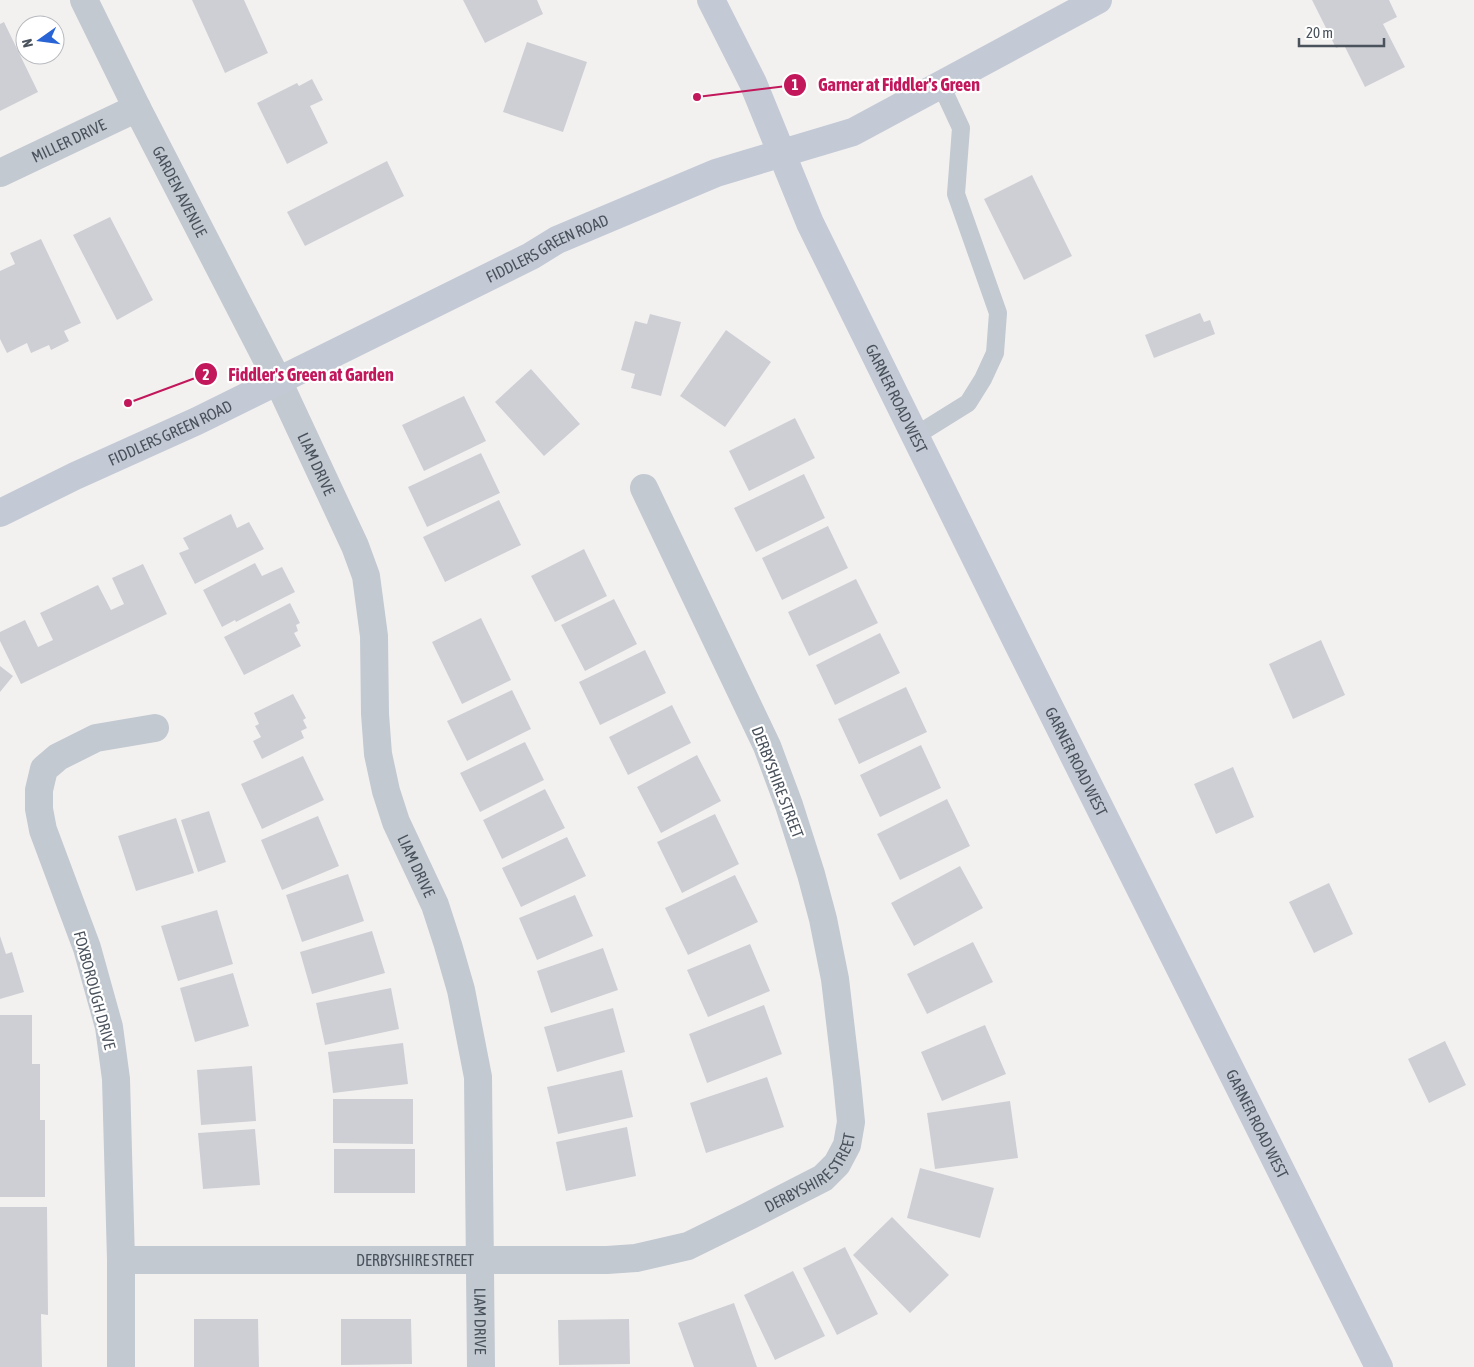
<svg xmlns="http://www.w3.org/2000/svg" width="1474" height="1367" viewBox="0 0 1474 1367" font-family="'Asap Condensed',sans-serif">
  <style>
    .building { fill: #cecfd4 }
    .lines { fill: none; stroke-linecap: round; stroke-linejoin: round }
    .lane { stroke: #c2c9d1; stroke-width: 18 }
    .street { stroke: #c2c9d1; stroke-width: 28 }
    .secondary { stroke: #c3cad5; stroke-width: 28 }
    .labels { text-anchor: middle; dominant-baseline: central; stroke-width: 4.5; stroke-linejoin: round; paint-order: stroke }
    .street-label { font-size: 16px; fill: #4a525c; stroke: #fff }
    .leader { fill: none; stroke: #c2185b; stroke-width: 2 }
    .callout-dot { fill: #c2185b; stroke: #fff; stroke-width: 2 }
    .mark-label { font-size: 15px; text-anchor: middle; font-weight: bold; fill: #fff }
    .callout-label { font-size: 18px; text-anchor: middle; font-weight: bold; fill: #c2185b; stroke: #fff; stroke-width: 4.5; stroke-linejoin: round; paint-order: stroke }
  </style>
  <rect width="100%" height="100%" fill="#f3f1f0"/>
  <path class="building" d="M192,0H244L268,53L225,73Z
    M463,0H537L543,14L485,43Z
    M1312,0H1389L1397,17L1383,24L1405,67L1365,87L1344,45L1336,48Z
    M4,22L38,92L0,111V24Z
    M527,42L587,62L563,132L503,112Z
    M312,79L323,100L310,106L328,143L287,164L257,103L297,83L299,86Z
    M387,161L404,196L305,246L287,212Z
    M1032,175L1072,256L1024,280L984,199Z
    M110,217L153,300L117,320L73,235Z
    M41,239L81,323L64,331L69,341L51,350L49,345L31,353L27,343L7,353L0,339V271L15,264L10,253Z
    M1200,313L1204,322L1210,320L1215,334L1154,358L1145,335Z
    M650,314L681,322L661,396L631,388L635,374L621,370L635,321L647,324Z
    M726,330L771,362L725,427L680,396Z
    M531,369L580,424L544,456L495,402Z
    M464,396L486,441L424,471L402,425Z
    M795,418L815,458L749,491L729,451Z
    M481,453L500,493L427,527L408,487Z
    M804,474L825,518L756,552L734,508Z
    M499,500L521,545L445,582L423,537Z
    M231,514L237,528L249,522L264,549L195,584L179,553L189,549L183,538Z
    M828,526L848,568L782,600L762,558Z
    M584,549L607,596L555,622L531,576Z
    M255,563L262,576L282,567L295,592L236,622L235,620L222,627L203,590Z
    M143,564L167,614L21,684L0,641V632L25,620L38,647L53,640L40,613L98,585L111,610L124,604L112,578Z
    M856,579L878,623L809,656L788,612Z
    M614,599L637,644L585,671L561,625Z
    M290,603L300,623L296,625L298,631L294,633L301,646L244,675L224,637Z
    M481,618L511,680L462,704L432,642Z
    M880,633L900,673L835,705L816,665Z
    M1321,640L1345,695L1293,719L1269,664Z
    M645,650L666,693L600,725L579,682Z
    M0,666L13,676L0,692Z
    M906,687L927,732L859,764L838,719Z
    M512,690L531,729L467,761L447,721Z
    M293,694L306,718L303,720L307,728L301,731L304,738L262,759L253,741L261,737L255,726L259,724L254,713Z
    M672,705L691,743L628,775L609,737Z
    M525,742L544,780L480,812L460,773Z
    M921,745L941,788L880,817L860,775Z
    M697,755L721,801L661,833L637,787Z
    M303,756L324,800L262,829L241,784Z
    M1233,767L1254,817L1216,834L1194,784Z
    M545,789L565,828L502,859L483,820Z
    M947,799L970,846L900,880L877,834Z
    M209,811L226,862L198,872L181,820Z
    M715,814L739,864L682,893L657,842Z
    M318,816L339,866L282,890L261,840Z
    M176,818L194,873L136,891L118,836Z
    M567,837L586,876L521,907L502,868Z
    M960,866L983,908L914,946L891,903Z
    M348,874L364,921L302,942L286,895Z
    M735,875L758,922L688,955L665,908Z
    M1329,883L1353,934L1314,953L1289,902Z
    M575,895L593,936L537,960L519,918Z
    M217,910L233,964L178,981L161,926Z
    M372,931L385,973L312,994L300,952Z
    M0,936L6,954L12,952L24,992L0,999Z
    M973,942L993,982L927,1014L907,974Z
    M750,944L770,991L708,1017L687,970Z
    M603,948L618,990L551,1013L537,971Z
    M233,973L249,1026L195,1042L180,988Z
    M391,988L399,1029L325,1045L316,1003Z
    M764,1005L782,1054L707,1083L689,1034Z
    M613,1008L625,1052L557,1072L544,1027Z
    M0,1015H32V1064H40V1120H45V1197H0Z
    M985,1025L1006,1074L942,1101L921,1052Z
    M1445,1041L1466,1085L1429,1103L1408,1059Z
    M403,1043L408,1084L333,1093L328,1052Z
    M252,1066L256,1121L201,1125L197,1070Z
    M622,1070L633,1117L558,1134L547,1087Z
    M767,1077L784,1127L706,1153L690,1103Z
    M333,1099H413V1144L333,1143Z
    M1010,1101L1018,1158L935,1169L927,1113Z
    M627,1127L636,1176L566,1191L556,1142Z
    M255,1129L260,1185L203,1189L198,1133Z
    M334,1149H415V1193H334Z
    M920,1168L994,1188L980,1238L907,1218Z
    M0,1207H47L48,1315L41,1314L42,1367H0Z
    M892,1217L949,1275L910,1313L853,1255Z
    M845,1247L878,1314L837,1335L803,1268Z
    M793,1271L825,1336L775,1360L744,1295Z
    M734,1303L757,1367H694L678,1323Z
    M194,1319H258L259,1367H194Z
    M341,1319H411L412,1364L341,1365Z
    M629,1319L630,1364L559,1365L558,1320Z"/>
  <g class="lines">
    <path class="lane" d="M915,436L968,403L983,379L995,353L998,313L956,194L961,128L941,85"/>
    <g class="street">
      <path id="s1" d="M84,0L137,108L278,381L355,546L366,576L374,636L375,714L378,754L386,791L396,822L435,905L448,945L461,990L478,1077L481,1367"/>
      <path id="s2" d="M0,173L137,108"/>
      <path id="s3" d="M121,1260H607L636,1258L688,1246L749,1216L823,1178L837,1164L847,1145L851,1122L847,1081L835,979L823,919L811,874L789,805L767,746L644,488"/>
      <path d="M121,1367V1260L116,1079L109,1027L87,948L43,830L39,809V790L44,769L58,757L96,738L155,728"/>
    </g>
    <g class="secondary">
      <path id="s4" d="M711,0L753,83L810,223L1018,644L1379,1367"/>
      <path id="s5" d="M0,513L75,476L197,421L531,256L557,240L716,173L853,132L1098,0"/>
    </g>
  </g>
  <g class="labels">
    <g class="street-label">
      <text stroke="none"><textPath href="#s2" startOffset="76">MILLER DRIVE</textPath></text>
      <text stroke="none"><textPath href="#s1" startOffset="214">GARDEN AVENUE</textPath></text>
      <text stroke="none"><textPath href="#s5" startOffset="608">FIDDLERS GREEN ROAD</textPath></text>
      <text stroke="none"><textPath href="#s4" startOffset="440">GARNER ROAD WEST</textPath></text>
      <text stroke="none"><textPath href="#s5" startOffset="188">FIDDLERS GREEN ROAD</textPath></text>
      <text stroke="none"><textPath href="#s1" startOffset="519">LIAM DRIVE</textPath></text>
      <text stroke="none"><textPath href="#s4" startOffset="845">GARNER ROAD WEST</textPath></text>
      <text transform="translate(778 782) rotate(69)">DERBYSHIRE STREET</text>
      <text stroke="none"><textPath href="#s1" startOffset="939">LIAM DRIVE</textPath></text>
      <text transform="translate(95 990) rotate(75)">FOXBOROUGH DRIVE</text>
      <text stroke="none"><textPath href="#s4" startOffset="1250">GARNER ROAD WEST</textPath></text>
      <text stroke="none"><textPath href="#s3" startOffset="714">DERBYSHIRE STREET</textPath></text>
      <text stroke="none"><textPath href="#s3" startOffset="294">DERBYSHIRE STREET</textPath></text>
      <text stroke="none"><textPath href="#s1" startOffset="1404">LIAM DRIVE</textPath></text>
    </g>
  </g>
  <path class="leader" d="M697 97L795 85M128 403L206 374"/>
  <g class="callout-dot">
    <circle cx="697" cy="97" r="5"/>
    <circle cx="128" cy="403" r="5"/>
    <circle cx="795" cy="85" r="12"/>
    <circle cx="206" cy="374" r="12"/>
  </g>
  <g class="mark-label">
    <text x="795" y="90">1</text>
    <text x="206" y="380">2</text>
  </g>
  <g class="callout-label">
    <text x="899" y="91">Garner at Fiddler's Green</text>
    <text x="311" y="381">Fiddler's Green at Garden</text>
  </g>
  <g transform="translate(40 40) rotate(256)"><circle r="24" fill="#ffffff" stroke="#b7babe"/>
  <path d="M0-4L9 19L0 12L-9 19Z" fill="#2864d5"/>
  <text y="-8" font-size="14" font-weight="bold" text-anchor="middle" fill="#4a525c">N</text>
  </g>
  <path d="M1299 38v8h85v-8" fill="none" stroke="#4a525c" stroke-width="2.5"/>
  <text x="1306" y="38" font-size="15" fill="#4a525c" stroke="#ffffff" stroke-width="4" paint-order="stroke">20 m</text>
</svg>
